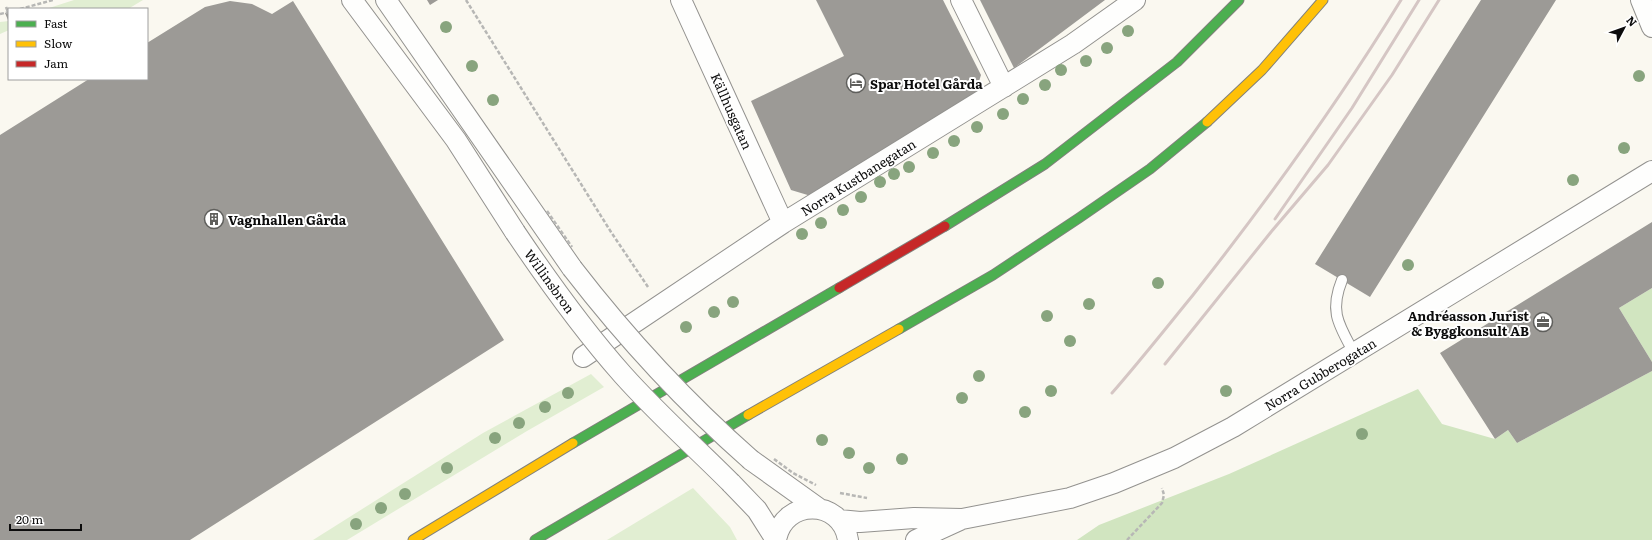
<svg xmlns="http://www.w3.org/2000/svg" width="1652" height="540" viewBox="0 0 1652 540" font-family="Literata,serif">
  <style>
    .green { fill: #e1eed2 }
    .forest { fill: #d1e5c0 }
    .building { fill: #9c9a96 }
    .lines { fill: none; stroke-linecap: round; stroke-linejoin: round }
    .lane-casing { stroke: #93928f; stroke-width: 12 }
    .street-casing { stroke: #93928f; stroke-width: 22 }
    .fast-casing { stroke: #80807c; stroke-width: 11 }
    .slow-casing { stroke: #80807c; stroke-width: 11 }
    .jam-casing { stroke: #80807c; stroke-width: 11 }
    .path { stroke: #b7b7b5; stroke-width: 2.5; stroke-dasharray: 4 2; stroke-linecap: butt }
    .lane { stroke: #fefefd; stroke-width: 10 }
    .street { stroke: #fefefd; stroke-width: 20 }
    .fast { stroke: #4caf50; stroke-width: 9 }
    .slow { stroke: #ffc107; stroke-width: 9 }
    .jam { stroke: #c62828; stroke-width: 9 }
    .rail { stroke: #d5c6c4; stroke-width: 3 }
    .street-bridge-casing { stroke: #93928f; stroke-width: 22; stroke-linecap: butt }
    .path-bridge { stroke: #b7b7b5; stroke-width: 2.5; stroke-dasharray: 4 2; stroke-linecap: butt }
    .street-bridge { stroke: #fefefd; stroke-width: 20 }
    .tree { fill: #88a47e }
    .labels { text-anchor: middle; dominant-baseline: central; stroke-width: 4; stroke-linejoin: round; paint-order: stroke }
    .poi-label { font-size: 13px; font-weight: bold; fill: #0c0c0c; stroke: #fff; text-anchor: start }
    .street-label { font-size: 13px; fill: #0c0c0c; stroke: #fff }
  </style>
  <rect width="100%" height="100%" fill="#faf8f0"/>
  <path class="green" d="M74,0H143L128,9H46Z
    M9,21V30L0,34V22Z
    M591,374L604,387L527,431L347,540H313L483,433Z
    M693,488L730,527L737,540H607Z"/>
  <path class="forest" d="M1652,288V362L1619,308Z
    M1652,371V540H1077L1099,525L1229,474L1418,389L1442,424L1495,439L1508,430L1517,443Z"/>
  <path class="building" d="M427,0H438L430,5Z
    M816,0H943L981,75L975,94L811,196L791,190L751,101L844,56Z
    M980,0H1105L1014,68Z
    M1481,0H1556L1370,297L1315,264Z
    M230,1L252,4L272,14L293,1L504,340L190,540H0V135L89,79H147V43L205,7Z
    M9,12V20H8L5,13Z
    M1652,222V288L1619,308L1652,362V371L1517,443L1508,430L1495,439L1440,353Z"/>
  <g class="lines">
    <defs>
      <path id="lane" d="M1342,280C1329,312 1339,325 1354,353"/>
      <path id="street" d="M352,0L456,140L515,232
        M386,0L572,268
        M681,0L783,223
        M961,0L1004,87
        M1641,0L1652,27
        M583,357L783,223L1073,44L1135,0
        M751,460L818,508
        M731,483L757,510L776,540
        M839,520L860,522L914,518L962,519L1070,498L1114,483L1174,458L1233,427L1652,171
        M776,540C783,498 842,498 848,540
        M916,540L960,520"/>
      <path id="fast" d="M945,226L1045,164L1177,62L1239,0
        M899,329L993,275L1079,218L1150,169L1207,122
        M573,443L839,288
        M535,540L748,415"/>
      <path id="slow" d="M1207,122L1262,70L1323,0
        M748,415L899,329
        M413,540L573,443"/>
      <path id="jam" d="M839,288L945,226"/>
    </defs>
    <use href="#lane" class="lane-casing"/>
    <use href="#street" class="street-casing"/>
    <use href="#fast" class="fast-casing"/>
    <use href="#slow" class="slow-casing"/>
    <use href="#jam" class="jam-casing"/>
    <path class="path" d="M466,0L611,232L648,287
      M6,7L8,12
      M20,9L53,0
      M0,14L9,12
      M840,493L867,498
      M1127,540L1162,503L1164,495L1162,488"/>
    <use href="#lane" class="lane"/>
    <use href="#street" class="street"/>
    <use href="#fast" class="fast"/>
    <use href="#slow" class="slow"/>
    <use href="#jam" class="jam"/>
    <path class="rail" d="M1275,219L1352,108L1419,0
      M1165,364L1271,232L1328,165L1392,75L1439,0
      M1112,393C1140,361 1166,328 1193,295C1268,200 1338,103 1401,0"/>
    <defs>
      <path id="street-bridge" d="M515,232C548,281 583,330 623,375C657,413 695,447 731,483
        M572,268C626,338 685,402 751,460"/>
    </defs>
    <use href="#street-bridge" class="street-bridge-casing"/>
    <path class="path-bridge" d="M547,211L572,247
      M774,459L793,473L816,485"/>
    <use href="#street-bridge" class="street-bridge"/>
  </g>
  <g class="tree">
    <circle cx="446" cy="27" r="6"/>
    <circle cx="1128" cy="31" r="6"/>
    <circle cx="1107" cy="48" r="6"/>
    <circle cx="1086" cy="61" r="6"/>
    <circle cx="472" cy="66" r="6"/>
    <circle cx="1061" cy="70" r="6"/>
    <circle cx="1639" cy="76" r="6"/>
    <circle cx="1045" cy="85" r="6"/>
    <circle cx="1023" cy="99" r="6"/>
    <circle cx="493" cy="100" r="6"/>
    <circle cx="1003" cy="114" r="6"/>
    <circle cx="977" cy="127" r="6"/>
    <circle cx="954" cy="141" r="6"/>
    <circle cx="1624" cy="148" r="6"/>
    <circle cx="933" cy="153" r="6"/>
    <circle cx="909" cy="167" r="6"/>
    <circle cx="894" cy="174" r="6"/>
    <circle cx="1573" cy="180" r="6"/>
    <circle cx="880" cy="182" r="6"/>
    <circle cx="861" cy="197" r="6"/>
    <circle cx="843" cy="210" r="6"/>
    <circle cx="821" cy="223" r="6"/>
    <circle cx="802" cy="234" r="6"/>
    <circle cx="1408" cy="265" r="6"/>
    <circle cx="1158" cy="283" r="6"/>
    <circle cx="733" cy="302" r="6"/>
    <circle cx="1089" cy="304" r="6"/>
    <circle cx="714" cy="312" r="6"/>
    <circle cx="1047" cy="316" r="6"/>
    <circle cx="686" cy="327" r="6"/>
    <circle cx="1070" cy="341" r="6"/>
    <circle cx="979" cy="376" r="6"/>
    <circle cx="1051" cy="391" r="6"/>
    <circle cx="1226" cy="391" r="6"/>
    <circle cx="568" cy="393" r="6"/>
    <circle cx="962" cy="398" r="6"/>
    <circle cx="545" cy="407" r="6"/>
    <circle cx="1025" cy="412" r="6"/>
    <circle cx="519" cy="423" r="6"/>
    <circle cx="1362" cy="434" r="6"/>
    <circle cx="495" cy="438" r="6"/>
    <circle cx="822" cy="440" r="6"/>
    <circle cx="849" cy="453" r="6"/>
    <circle cx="902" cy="459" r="6"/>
    <circle cx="447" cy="468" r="6"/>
    <circle cx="869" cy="468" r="6"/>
    <circle cx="405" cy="494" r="6"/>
    <circle cx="381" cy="508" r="6"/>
    <circle cx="356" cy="524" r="6"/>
  </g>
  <defs>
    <symbol id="hotel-ring" viewBox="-11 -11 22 22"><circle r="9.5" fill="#fff" stroke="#5f5f5c" stroke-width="1.5"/><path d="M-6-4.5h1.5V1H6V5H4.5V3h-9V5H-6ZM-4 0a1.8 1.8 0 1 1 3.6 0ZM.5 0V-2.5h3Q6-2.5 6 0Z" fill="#5f5f5c"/></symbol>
    <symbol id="building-ring" viewBox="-11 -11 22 22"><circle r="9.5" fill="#fff" stroke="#5f5f5c" stroke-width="1.5"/><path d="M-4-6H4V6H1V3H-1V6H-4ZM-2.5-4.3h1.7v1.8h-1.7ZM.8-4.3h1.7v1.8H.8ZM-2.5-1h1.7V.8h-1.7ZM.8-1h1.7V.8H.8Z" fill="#5f5f5c"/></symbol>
    <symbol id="office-ring" viewBox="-11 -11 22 22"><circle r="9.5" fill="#fff" stroke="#5f5f5c" stroke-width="1.5"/><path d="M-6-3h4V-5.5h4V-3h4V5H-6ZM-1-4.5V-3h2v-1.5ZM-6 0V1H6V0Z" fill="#5f5f5c"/></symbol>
  </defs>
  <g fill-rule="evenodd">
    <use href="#hotel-ring" x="845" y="72" width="22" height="22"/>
    <use href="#building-ring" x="203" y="208" width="22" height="22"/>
    <use href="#office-ring" x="1532" y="311" width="22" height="22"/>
  </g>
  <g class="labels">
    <g class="poi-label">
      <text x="870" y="83">Spar Hotel Gårda</text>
      <text x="228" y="219">Vagnhallen Gårda</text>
      <text x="1529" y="315" text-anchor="end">Andréasson Jurist<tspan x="1529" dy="15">&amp; Byggkonsult AB</tspan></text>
    </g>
    <g class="street-label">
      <text transform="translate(732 111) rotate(66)">Källhusgatan</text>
      <text transform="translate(858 177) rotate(-32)">Norra Kustbanegatan</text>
      <text transform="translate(550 281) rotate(54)">Willinsbron</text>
      <text transform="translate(1320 374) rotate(-31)">Norra Gubberogatan</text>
    </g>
  </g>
  <rect x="8" y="8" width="140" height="72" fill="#ffffff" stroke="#9e9e9e"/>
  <rect x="16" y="21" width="20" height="6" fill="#4caf50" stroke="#9e9e9e"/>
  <text x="44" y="28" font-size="12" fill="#0c0c0c">Fast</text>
  <rect x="16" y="41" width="20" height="6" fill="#ffc107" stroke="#9e9e9e"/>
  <text x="44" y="48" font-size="12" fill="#0c0c0c">Slow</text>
  <rect x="16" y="61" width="20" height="6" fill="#c62828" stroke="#9e9e9e"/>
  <text x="44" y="68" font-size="12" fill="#0c0c0c">Jam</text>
  <g transform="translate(1624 28) rotate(49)" stroke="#ffffff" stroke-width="3" paint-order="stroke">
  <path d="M0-3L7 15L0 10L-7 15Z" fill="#0c0c0c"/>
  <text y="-6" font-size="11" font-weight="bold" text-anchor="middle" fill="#0c0c0c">N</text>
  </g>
  <path d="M10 524v6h71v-6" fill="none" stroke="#0c0c0c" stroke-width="2"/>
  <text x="16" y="524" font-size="12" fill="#0c0c0c" stroke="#ffffff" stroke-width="3" paint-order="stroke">20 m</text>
</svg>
